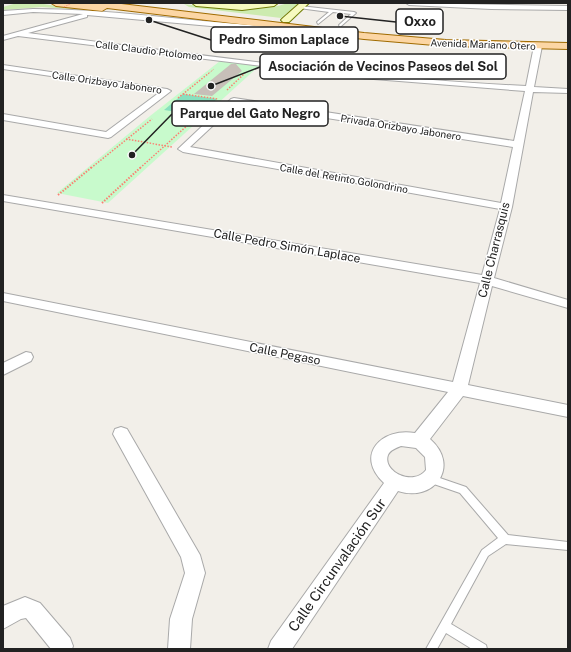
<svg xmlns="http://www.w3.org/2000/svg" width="571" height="652" font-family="'Public Sans',sans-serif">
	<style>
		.grass { fill: #cdebb0 }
		.park { fill: #c8facc }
		.pitch { fill: #88e0be }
		.building { fill: #c7bfb8 }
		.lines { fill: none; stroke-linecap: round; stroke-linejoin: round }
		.lane-casing { stroke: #a9a9a9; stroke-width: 2 }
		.street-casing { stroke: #a9a9a9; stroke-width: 2 }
		.secondary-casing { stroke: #707d05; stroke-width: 2 }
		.primary-casing { stroke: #a06b00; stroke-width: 2 }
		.path-far2 { stroke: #fa8072; stroke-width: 1; stroke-dasharray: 1 1; stroke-linecap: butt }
		.path-far1 { stroke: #fa8072; stroke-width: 1.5; stroke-dasharray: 1.5 1.5; stroke-linecap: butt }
		.path { stroke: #fa8072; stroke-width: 2; stroke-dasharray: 1.5 1.5; stroke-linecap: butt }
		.lane { fill: #fff; fill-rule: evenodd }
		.street { fill: #fff; fill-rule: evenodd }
		.secondary { fill: #f7fabf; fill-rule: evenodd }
		.primary { fill: #fcd6a4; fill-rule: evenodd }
		.path-bridge { stroke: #fa8072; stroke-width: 1; stroke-dasharray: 1 1; stroke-linecap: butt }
		.labels { text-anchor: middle; stroke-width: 3; stroke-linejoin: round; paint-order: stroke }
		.far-street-label { font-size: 10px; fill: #222; stroke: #fff }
		.street-label { font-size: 12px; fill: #222; stroke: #fff }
		.near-street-label { font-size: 14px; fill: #222; stroke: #fff }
		.leader { fill: none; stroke: #222; stroke-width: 1.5 }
		.callout-dot { fill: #222; stroke: #fff; stroke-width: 1.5 }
		.callout { fill: #fff; stroke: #222; stroke-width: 1.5 }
		.callout-label { font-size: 13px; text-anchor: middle; font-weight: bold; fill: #222 }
	</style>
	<rect width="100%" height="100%" fill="#f2efe9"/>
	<g class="grass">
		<path d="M17,3H37L83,10L42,7L3,10V7Z"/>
		<path d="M288,3H299L281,18L189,7L184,4C218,8 255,14 288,3Z"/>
	</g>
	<path class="park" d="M220,61L259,66L108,203L57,193L150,116Z"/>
	<path class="pitch" d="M183,94L217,99L198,115L164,110Z"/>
	<path class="building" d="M231,64H236L242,71L212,96L194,94Z"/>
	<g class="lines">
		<g class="lane-casing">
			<g id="lane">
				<path d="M300,6L354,12L356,13L340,27L339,25L351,14L333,12L318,24L317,22L329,12L299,8Z"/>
				<path d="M431,475L466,487L508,535L568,542V550L506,544L488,556L451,624L486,645L487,649H472L446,633L437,649H426L482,550L498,538L460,493L428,482L427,479L428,476Z"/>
			</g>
		</g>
		<g class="street-casing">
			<g id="street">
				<path d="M406,3L568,6V10L491,9L409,5Z"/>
				<path d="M33,9C116,9 198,23 281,27L284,29L281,31L222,27L87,15V17L28,33C194,54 359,78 526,86L534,46L538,44L542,46L534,87L568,89V93L533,92L512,207L494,278L568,300V308L492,286L468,385L568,405V417L463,396L430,439C461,466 434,503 398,491L292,649H268L271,641L384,483C354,455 382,427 415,433L448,392L3,301V293L453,382L480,283L3,201V195L482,275L500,209L183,152L178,149L231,99L234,98L514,141L525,91L361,78L18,36L3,40V36L83,14L33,12L3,15V11ZM236,104L513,147L501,203L190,147ZM401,446L416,448L425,457L426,470C413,487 382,471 388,455C390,450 396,448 401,446Z"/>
				<path d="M3,65L167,89L171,91L111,137L108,138L3,120V114L106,132L160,92L3,69Z"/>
				<path d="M26,352L31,353L33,357L31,361L3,375V363Z"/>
				<path d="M121,427L127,429L200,555L205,573L192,619L190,649H168L170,619L185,573L181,557L113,434L115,429Z"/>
				<path d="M25,597L40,603L70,638L73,646L72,649H51L26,618L21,619L3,629V606Z"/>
			</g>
		</g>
		<g class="secondary-casing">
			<g id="secondary">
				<path d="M192,3L242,4L278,3L274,6L242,10L196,6Z"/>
				<path d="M300,3H309L289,22H283L281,20L283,18Z"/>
			</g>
		</g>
		<g class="primary-casing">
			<path id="primary" d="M51,3H113L364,33L446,40L568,43V49L446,46L364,39L107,8L102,11L56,6Z"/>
		</g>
		<path class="path-far2" d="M208,74L214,69"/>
		<g class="path-far1">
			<path d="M227,90L245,73"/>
			<path d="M183,94L218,99"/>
			<path d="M178,98L209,73"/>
			<path d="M126,139L172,147"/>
			<path d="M91,168L152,119"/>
			<path d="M140,168L199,115"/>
		</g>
		<g class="path">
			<path d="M58,195L92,167"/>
			<path d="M102,203L141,167"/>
		</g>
		<use href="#lane" class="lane"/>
		<use href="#street" class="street"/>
		<use href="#secondary" class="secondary"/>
		<use href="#primary" class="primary"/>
		<path class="path-bridge" d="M64,7L72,3"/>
	</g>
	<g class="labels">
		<g class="far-street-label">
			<text transform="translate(483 44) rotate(2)" y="4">Avenida Mariano Otero</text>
			<text transform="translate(149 50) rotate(7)" y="4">Calle Claudio Ptolomeo</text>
			<text transform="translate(107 82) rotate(8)" y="4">Calle Orizbayo Jabonero</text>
			<text transform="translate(401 127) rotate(9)" y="4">Privada Orizbayo Jabonero</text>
			<text transform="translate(344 178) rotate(10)" y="4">Calle del Retinto Golondrino</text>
		</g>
		<g class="street-label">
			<text transform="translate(287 246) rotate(10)" y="4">Calle Pedro Simón Laplace</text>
			<text transform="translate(494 250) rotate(-76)" y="4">Calle Charrasquis</text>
			<text transform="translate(285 354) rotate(11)" y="4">Calle Pegaso</text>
		</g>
		<g class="near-street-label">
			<text transform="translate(337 565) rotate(-55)" y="5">Calle Circunvalación Sur</text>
		</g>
	</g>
	<path class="leader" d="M340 16L396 22M149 20L211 40M211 86L260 67M132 155L172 114"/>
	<g class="callout-dot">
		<circle cx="340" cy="16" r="4"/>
		<circle cx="149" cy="20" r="4"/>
		<circle cx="211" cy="86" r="4"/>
		<circle cx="132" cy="155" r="4"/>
	</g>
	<g class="callout">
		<rect x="396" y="9" width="47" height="25" rx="4"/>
		<rect x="211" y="27" width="147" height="25" rx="4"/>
		<rect x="260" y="54" width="246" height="25" rx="4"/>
		<rect x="172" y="101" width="156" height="25" rx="4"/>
	</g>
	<g class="callout-label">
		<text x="420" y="26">Oxxo</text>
		<text x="284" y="44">Pedro Simon Laplace</text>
		<text x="383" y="71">Asociación de Vecinos Paseos del Sol</text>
		<text x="250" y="118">Parque del Gato Negro</text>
	</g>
	<rect width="571" height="652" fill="none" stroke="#222222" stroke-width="8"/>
</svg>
